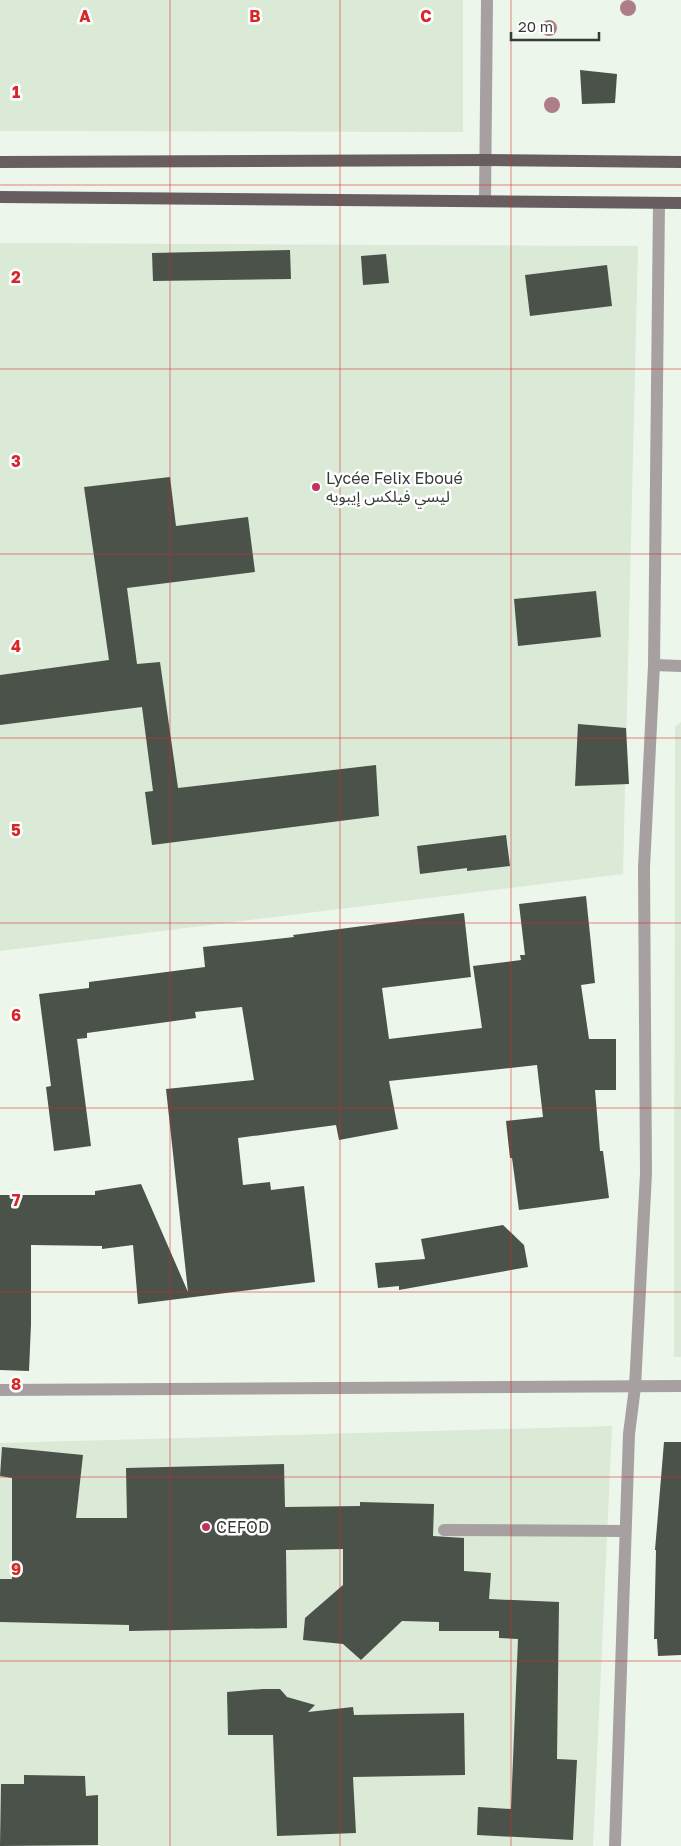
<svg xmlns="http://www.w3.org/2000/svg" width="681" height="1846" font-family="'Golos Text','Noto Sans Arabic',sans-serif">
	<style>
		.built { fill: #dbe9d7 }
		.building { fill: #4b5249 }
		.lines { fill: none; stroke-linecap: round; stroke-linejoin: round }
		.minor { stroke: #a7a0a1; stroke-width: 12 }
		.major { stroke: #685d5f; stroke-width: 12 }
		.tree { fill: #ad7e89 }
		.grid { fill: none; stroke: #d62828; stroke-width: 1; stroke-opacity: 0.55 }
		.poi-dot { fill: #c03361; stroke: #fff; stroke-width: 2 }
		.labels { text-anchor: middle; stroke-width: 5; stroke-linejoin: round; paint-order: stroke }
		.poi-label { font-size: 16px; fill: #363a35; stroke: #fff; text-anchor: start }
		.grid-label { font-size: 16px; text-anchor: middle; font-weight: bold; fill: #d62828; stroke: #fff; stroke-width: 5; stroke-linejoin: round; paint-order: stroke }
	</style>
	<rect width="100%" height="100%" fill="#edf6ea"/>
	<g class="built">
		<path d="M0,0H463V132L0,131Z"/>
		<path d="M0,243L638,246L623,874L0,951Z"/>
		<path d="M681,722V1357H674L675,727Z"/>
		<path d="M612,1426L593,1846H0V1443Z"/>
	</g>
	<g class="building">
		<path d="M580,70L617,74L615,103L582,104Z"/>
		<path d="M290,250L291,279L153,281L152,253Z"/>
		<path d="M386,254L389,283L363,285L361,256Z"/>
		<path d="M607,265L612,306L530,316L525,275Z"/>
		<path d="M170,477L176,526L248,517L255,572L127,588L137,664L160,662L178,788L376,765L379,816L152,845L145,792L153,791L142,707L0,725V675L109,660L84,487Z"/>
		<path d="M596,591L601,637L518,646L514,599Z"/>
		<path d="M578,724L626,728L629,784L575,786Z"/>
		<path d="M506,835L510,866L467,871V868L420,874L417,846Z"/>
		<path d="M586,896L595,983L581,985L589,1039H616V1090H595L600,1151H603L609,1198L519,1210L512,1158H510L506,1121L543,1117L537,1065L389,1081L398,1129L339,1140L336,1125L238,1138L243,1185L270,1182L271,1190L304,1186L315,1282L138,1304L133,1245L102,1249V1246L31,1245V1324L29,1371L0,1370V1195H95V1191L141,1184L188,1292L166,1089L254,1080L242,1007L195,1012L196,1018L87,1033V1038L77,1039L91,1146L54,1151L46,1087L51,1086L39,994L89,988V982L205,967L203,947L294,937L293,935L464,913L471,977L382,988L389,1039L482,1028L473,966L521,960L520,955H525L519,904Z"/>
		<path d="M503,1225L524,1245L528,1267L399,1290V1286L378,1288L375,1263L425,1259L421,1239Z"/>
		<path d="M664,1442H681V1655L658,1656L657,1639H654L656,1550H655Z"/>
		<path d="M2,1447L83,1455L76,1518H127L126,1468L284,1464L285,1507L360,1506V1502L434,1504L433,1536L464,1538V1571L491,1573L489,1599L559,1602L557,1759L577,1760L573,1840L477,1835L478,1807L511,1809L518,1639L499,1638V1631H439V1622L402,1621L361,1660L343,1644L303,1640L305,1618L343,1585V1549L286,1550L287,1628L129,1631V1625L0,1622V1579H12V1478L0,1476Z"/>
		<path d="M263,1689H280L287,1697L315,1705L308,1712L353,1707L354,1715L464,1713L465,1775L353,1777L356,1833L277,1836L273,1735H228L227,1692Z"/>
		<path d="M24,1775L85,1776L86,1796L98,1795V1845L0,1846L1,1784H24Z"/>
	</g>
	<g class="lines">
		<g class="minor">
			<path d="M485,201L487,0"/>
			<path d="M654,665L681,666"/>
			<path d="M0,1390L681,1386"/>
			<path d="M444,1530L625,1531"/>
			<path d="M615,1846L629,1434L635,1387L646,1173L644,868L654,665L659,203"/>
		</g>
		<g class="major">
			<path d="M0,162L486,160L681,162"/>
			<path d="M0,197L681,203"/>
		</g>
	</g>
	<g class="tree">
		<circle cx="628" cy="8" r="8"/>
		<circle cx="549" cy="28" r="8"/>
		<circle cx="552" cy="105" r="8"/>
	</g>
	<path class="grid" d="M170,0V1846M340,0V1846M511,0V1846M0,185H681M0,369H681M0,554H681M0,738H681M0,923H681M0,1108H681M0,1292H681M0,1477H681M0,1661H681"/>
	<g class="poi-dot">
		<circle cx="316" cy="487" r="5"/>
		<circle cx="206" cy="1527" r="5"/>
	</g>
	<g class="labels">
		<g class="poi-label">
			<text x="326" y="484">Lycée Felix Eboué<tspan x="326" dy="18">ليسي فيلكس إيبويه</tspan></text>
			<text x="216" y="1533">CEFOD</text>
		</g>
	</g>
	<g class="grid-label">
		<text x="85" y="22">A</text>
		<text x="255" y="22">B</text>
		<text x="426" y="22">C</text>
		<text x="16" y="98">1</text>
		<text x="16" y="283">2</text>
		<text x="16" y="467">3</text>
		<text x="16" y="652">4</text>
		<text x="16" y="836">5</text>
		<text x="16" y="1021">6</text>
		<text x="16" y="1206">7</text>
		<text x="16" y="1390">8</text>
		<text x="16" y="1575">9</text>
	</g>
	<path d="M511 32v8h88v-8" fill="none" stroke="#363a35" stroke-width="2.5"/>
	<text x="518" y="32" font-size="15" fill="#363a35" stroke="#ffffff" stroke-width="4" paint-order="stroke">20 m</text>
</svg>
